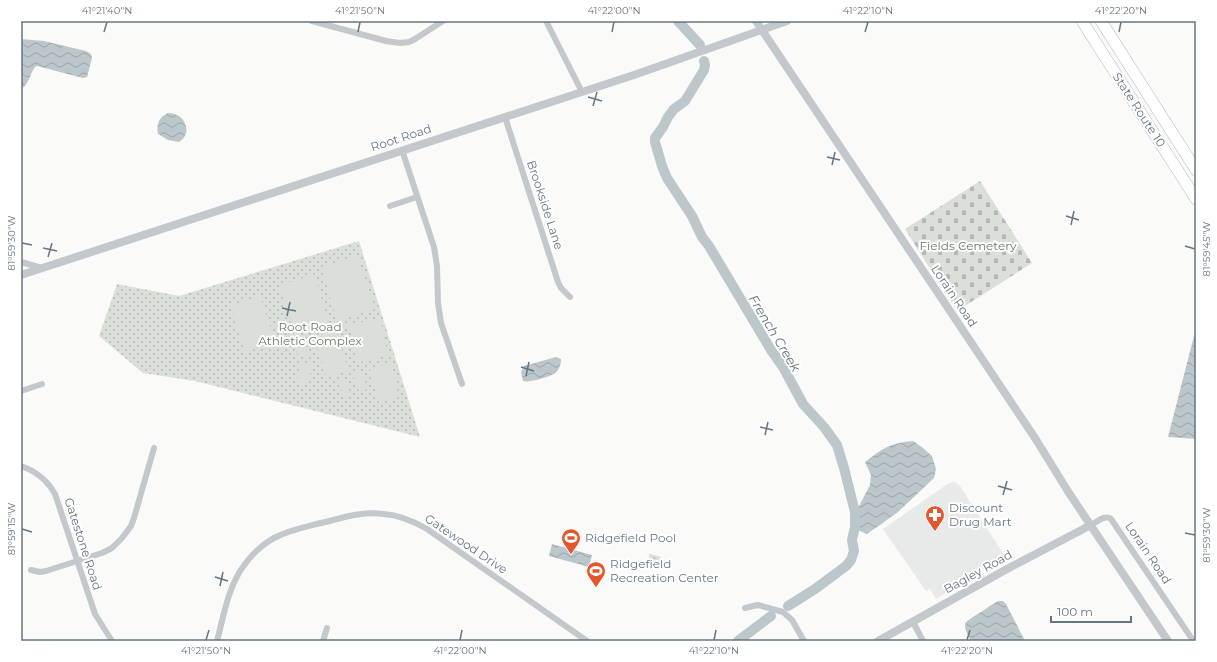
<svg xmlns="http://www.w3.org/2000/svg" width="1217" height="662" font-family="Montserrat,sans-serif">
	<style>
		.built { fill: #e8e9e9 }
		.grass { fill: url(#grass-dots) }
		.cemetery { fill: url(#cemetery-stones) }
		.garden { fill: #dadfd7 }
		.water { fill: url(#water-waves) }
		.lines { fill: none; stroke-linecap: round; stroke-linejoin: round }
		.river { stroke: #bbc7cb; stroke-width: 10 }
		.motorway-casing { stroke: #b4b9bd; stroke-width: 12 }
		.minor { stroke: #c3c8cc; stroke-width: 6 }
		.tertiary { stroke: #c3c8cc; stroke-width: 8 }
		.motorway { stroke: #fff; stroke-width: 11 }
		.ticks { fill: none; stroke: #657683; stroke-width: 1.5 }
		.labels { text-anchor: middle; stroke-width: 4; stroke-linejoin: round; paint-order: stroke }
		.street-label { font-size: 12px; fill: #657683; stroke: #fff }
		.park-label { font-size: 12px; fill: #687a64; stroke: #fff }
		.poi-label { font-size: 12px; fill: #657683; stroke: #fff; text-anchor: start }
		.water-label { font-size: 13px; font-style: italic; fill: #60757c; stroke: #fff }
		.neatline { fill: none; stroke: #657683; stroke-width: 1.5 }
		.ticks-label { font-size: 10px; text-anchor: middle; fill: #657683 }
	</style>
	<defs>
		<pattern id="grass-dots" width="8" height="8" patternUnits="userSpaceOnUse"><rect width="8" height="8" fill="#dadfd7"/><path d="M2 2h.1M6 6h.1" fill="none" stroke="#b4b9b4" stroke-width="1.8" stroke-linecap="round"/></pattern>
		<pattern id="cemetery-stones" width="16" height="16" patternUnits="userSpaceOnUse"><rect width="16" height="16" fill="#dadfd7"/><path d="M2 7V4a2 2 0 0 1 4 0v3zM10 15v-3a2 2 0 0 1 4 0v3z" fill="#b4b9b4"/></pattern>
		<pattern id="water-waves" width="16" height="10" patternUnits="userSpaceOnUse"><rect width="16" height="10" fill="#bbc7cb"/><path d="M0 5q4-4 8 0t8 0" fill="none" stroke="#9ca6aa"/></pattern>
	</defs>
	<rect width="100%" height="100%" fill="#fafaf8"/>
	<path class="built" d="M955,482L960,486L1004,555L936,599L930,589L926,591L883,529L949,483Z"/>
	<g class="grass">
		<path d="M359,241L420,437L195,381L143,373L99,336L117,284L179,296Z"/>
		<path d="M650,554L661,557L658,567L647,563Z"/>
	</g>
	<path class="cemetery" d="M980,181L1032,263L957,311L905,229Z"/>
	<g class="garden">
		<path d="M358,256L374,309L337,321L321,267Z"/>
		<path d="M315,274L329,325L294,335L280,285Z"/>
		<path d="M260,296L275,341L245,351L231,306Z"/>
		<path d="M380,318L388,355L357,363L349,325Z"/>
		<path d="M335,329L349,370L327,378L313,336Z"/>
		<path d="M304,340L308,355L299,358L294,343Z"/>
		<path d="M301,363L312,365L308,384L297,382Z"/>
		<path d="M391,363L399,397L378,402L370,369Z"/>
		<path d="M362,372L368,389L359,392L353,375Z"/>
		<path d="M344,378L351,395L345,398L338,381Z"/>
	</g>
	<g class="water">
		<path d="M21,39L44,41L86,51L91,54L92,58L87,77L83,78L37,66L35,67C29,75 30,83 21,89Z"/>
		<path d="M168,113C184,112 194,133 179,142L168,140L158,134C156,124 159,117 168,113Z"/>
		<path d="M1195,332H1196V439L1168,437Z"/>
		<path d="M556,357L561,359C561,364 559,371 554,374C548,377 529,383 523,381L521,372L524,366Z"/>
		<path d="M913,441L923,448L932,456L936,469L934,478L898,512L867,534L860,531L856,527L857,510L870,485L871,475L865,462C881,449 892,442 913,441Z"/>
		<path d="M552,544L592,555L589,567L549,556Z"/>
		<path d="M998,601H1003L1006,604L1025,641H971C968,635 962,627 967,621Z"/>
	</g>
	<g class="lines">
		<g class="river">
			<path d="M678,21L700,45"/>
			<path d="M704,61L705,65L704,70L685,101L674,109L668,117L663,127L655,138V142L662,166L667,178L692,216L702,237L709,246L771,350L783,367L803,404L824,427L837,445L844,468L855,512V527L852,540L854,551L851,560L846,566L815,589L788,606"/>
			<path d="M738,641L771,616"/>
		</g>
		<g class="motorway-casing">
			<g id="motorway">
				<path d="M1082,21L1196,199"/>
				<path d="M1101,21L1196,170"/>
			</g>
		</g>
		<g class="minor">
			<path d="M312,21L386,41L400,43L409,42L415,39L443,21"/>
			<path d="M546,21L582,92"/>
			<path d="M505,117L558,282L561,288L570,297"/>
			<path d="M402,150L434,247L437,266L438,303L441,323L462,384"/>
			<path d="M390,206L417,197"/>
			<path d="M21,262L42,268"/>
			<path d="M21,391L42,384"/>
			<path d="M21,466C36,471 47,480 55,494L95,614L112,641"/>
			<path d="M1091,525C1097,522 1105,514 1111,519L1192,639"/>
			<path d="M31,570L40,572L46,571L102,553L112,548L122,538L131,526L134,518L154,448"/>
			<path d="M745,608L758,605L783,612L792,620L804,641"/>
			<path d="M913,622L923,641"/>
			<path d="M217,641C224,615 228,586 245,564C253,553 263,544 274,538C289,530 305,527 321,523C342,518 362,511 384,514C400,515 413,521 427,529L587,641"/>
			<path d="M323,641L327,628"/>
		</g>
		<g class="tertiary">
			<path d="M756,21L1035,438L1069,493L1168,641"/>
			<path d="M21,275L634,75L787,21"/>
			<path d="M878,641L1007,569L1091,525"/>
		</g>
		<use href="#motorway" class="motorway"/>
	</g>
	<path class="ticks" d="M104,32L107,22M358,32L360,22M612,32L614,22M865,32L868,22M1119,32L1121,22M588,97L602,101M593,106L597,92M827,157L840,160M832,165L835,152M1066,216L1079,220M1071,225L1074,211M22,243L32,245M1185,246L1195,249M43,248L57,251M48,257L52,243M282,308L296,311M287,316L290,302M521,367L534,371M526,376L529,362M760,427L773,430M765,435L768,422M998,486L1012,490M1003,495L1007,481M22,529L32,532M1185,533L1195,535M215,577L228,581M220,586L223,572M206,640L209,630M460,640L462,630M714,640L716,630M967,640L970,630"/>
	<defs>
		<g id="pharmacy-pin" transform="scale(1)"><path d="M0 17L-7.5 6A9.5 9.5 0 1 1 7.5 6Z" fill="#e4572e" stroke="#fff"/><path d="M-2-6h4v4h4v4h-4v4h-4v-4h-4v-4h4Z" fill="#fff"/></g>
		<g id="stadium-pin" transform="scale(1)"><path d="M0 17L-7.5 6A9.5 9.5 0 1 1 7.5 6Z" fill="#e4572e" stroke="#fff"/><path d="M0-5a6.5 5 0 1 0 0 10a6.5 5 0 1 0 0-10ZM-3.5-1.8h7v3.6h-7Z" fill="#fff"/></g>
	</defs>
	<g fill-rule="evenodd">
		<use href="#pharmacy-pin" x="935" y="515"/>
		<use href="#stadium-pin" x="571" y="538"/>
		<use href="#stadium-pin" x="596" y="571"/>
	</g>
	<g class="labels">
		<g class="street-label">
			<text transform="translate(1139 110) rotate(57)" y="4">State Route 10</text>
			<text transform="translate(401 138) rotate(-18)" y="4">Root Road</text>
			<text transform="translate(545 205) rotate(72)" y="4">Brookside Lane</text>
			<text transform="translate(954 296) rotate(56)" y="4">Lorain Road</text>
			<text transform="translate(83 544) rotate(72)" y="4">Gatestone Road</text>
			<text transform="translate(466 544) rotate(34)" y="4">Gatewood Drive</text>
			<text transform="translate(1148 553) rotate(56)" y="4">Lorain Road</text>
			<text transform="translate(978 572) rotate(-29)" y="4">Bagley Road</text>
		</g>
		<g class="park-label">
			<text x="968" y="250">Fields Cemetery</text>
			<text x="310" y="331">Root Road<tspan x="310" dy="14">Athletic Complex</tspan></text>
		</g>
		<g class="poi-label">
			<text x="949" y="512">Discount<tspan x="949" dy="14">Drug Mart</tspan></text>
			<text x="585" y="542">Ridgefield Pool</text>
			<text x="610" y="568">Ridgefield<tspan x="610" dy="14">Recreation Center</tspan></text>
		</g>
		<g class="water-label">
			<text transform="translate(775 333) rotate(59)" y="5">French Creek</text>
		</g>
	</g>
	<rect width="1217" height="662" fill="none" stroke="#ffffff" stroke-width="44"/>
	<path d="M1051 616v6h80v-6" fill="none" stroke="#657683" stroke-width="2"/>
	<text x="1057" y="616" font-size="12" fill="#657683" stroke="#ffffff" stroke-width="3" paint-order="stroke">100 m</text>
	<rect x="22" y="22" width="1173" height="618" class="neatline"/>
	<g class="ticks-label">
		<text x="107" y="14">41°21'40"N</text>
		<text x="360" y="14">41°21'50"N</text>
		<text x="614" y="14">41°22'00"N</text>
		<text x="868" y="14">41°22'10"N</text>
		<text x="1121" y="14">41°22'20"N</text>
		<text transform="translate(11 243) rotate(-90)" y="4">81°59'30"W</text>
		<text transform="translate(1206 249) rotate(-90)" y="4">81°59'45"W</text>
		<text transform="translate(11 529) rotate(-90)" y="4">81°59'15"W</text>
		<text transform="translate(1206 535) rotate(-90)" y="4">81°59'30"W</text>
		<text x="206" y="654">41°21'50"N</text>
		<text x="460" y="654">41°22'00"N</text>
		<text x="714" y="654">41°22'10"N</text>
		<text x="967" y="654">41°22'20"N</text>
	</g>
</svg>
